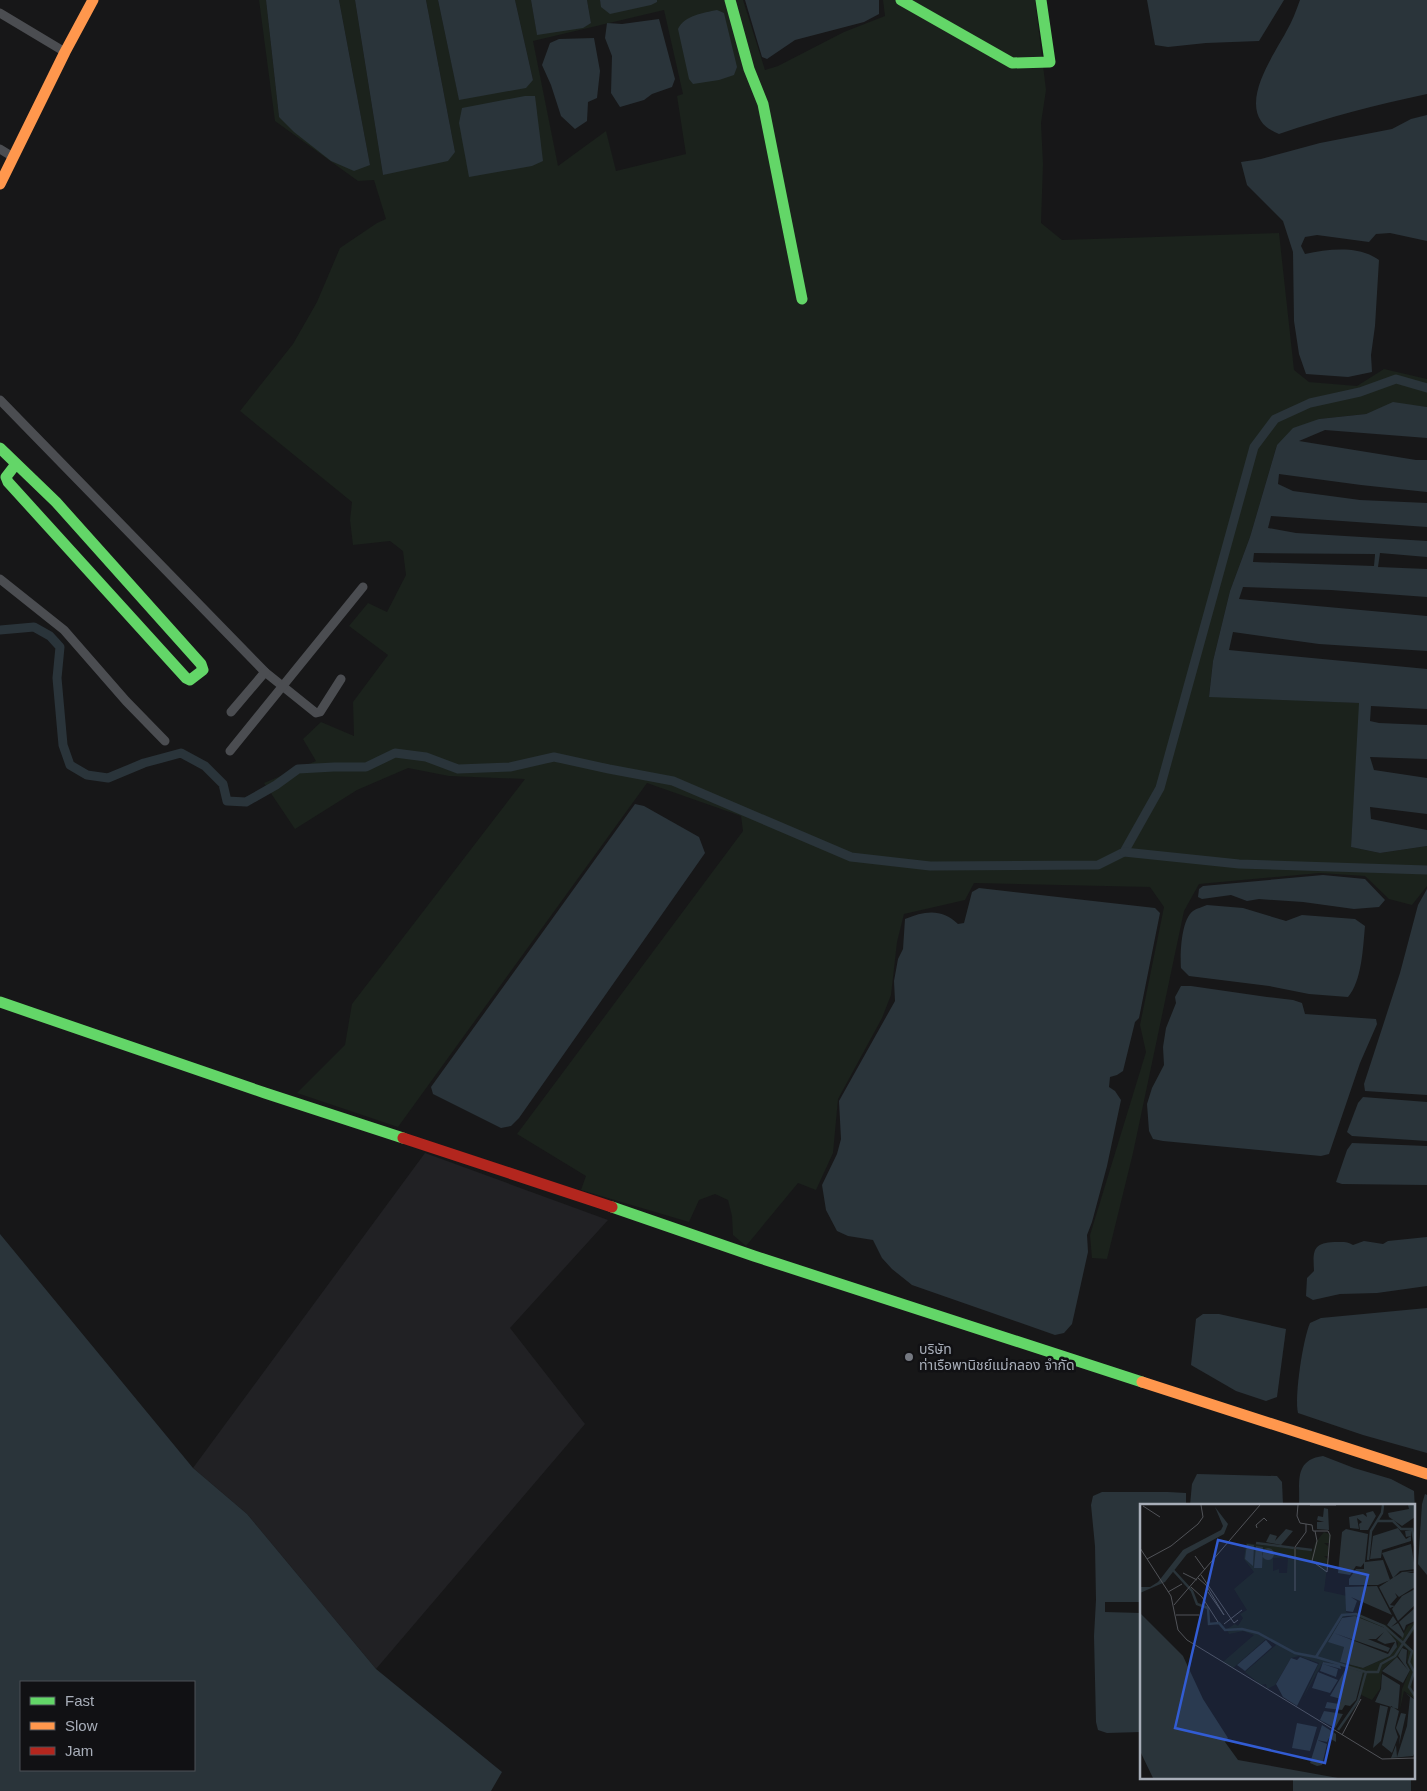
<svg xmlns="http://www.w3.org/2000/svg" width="1427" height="1791" font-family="Arial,'Noto Sans Thai',sans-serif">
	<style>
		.built { fill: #212124 }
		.green { fill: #1b221c; fill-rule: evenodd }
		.water { fill: #2a343a; fill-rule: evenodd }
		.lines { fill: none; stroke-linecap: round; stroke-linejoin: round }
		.canal { stroke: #2a343a; stroke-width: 9 }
		.street { stroke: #4b4d51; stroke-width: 9 }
		.fast { stroke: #63d668; stroke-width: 11 }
		.slow { stroke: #ff974d; stroke-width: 11 }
		.jam { stroke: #b3261e; stroke-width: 11 }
		.poi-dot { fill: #757981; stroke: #111114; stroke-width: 2 }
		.labels { text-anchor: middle; stroke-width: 5; stroke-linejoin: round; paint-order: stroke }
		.poi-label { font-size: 14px; fill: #a8aeb9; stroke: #111114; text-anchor: start }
		.inset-river { fill: none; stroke: #2a343a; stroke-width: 2.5 }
		.inset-road { fill: none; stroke: #515358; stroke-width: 1 }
		.view { fill: #325cd3; fill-opacity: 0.15; stroke: #325cd3; stroke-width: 2.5 }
		.inset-edge { fill: none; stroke: #a8aeb9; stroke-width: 2.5 }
	</style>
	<rect width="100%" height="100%" fill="#171718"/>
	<path class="built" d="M425,1153L608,1220L510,1328L585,1424L376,1669L247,1514L193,1468Z"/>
	<path class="green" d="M259,0H266L279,117L370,165L339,0H355L383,175L455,152L426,0H438L459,99L533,80L515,0H531L537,34L591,23L587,0H600L602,7L657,2V0H743L765,70L778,66L844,32L885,16L883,0H1035L1046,90L1041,123L1043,164L1041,223L1062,240L1279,233L1294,370L1309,382L1357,386L1384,369L1427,379V407L1393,403L1366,414L1319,419L1277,445L1250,537L1230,591L1213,661L1209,696L1360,703L1351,847L1380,853L1427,846V886L1412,905L1389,899L1365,876L1320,873L1199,884L1184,911L1133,1153L1107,1259L1092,1258L1090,1235L1146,1052L1140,1025L1164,907L1150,887L974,883L965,900L904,914L897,942L891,995L882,1018L838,1099L833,1153L816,1190L798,1183L746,1246L733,1235L732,1216L728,1200L715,1194L699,1200L689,1222L581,1190L586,1176L517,1134L743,831L741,816L647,783L398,1127L297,1093L345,1045L352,1004L525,779L449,776L408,768L357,790L295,829L264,783L316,761L303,739L321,722L354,736L353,702L388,655L349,626L368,603L387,612L406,575L403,551L390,541L353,545L350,520L352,502L240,411L293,344L317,302L340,248L377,223L386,219L374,180L358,181L275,121ZM664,10L683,94L677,96L686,154L616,171L606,131L558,166L533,41Z"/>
	<g class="water">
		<path d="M266,0H339L370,165L354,171L331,161L294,132L279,117Z"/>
		<path d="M355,0H426L455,152L448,161L383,175Z"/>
		<path d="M438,0H515L533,80L526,88L459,100Z"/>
		<path d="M531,0H587L591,23L583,28L537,35Z"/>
		<path d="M600,0H657V2L651,5L610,14L601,7Z"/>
		<path d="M745,0H879V14L864,22L795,40L767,59L762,57Z"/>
		<path d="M1147,0H1284L1259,41L1206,43L1168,47L1155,45Z"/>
		<path d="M1300,0H1427V94C1375,105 1329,117 1279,134C1273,131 1265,128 1261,121C1244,96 1275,53 1286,32C1292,22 1296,11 1300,0Z"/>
		<path d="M717,10L724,13L737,67L734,75L719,80L693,84L689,79L678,29C685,15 703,13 717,10Z"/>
		<path d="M659,19L675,79L672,87L652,94L644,100L620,107L611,93L612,56L605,38L607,23L622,24Z"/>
		<path d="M594,38L600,71L597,98L588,102L587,121L575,129L561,116L551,85L542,65L550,43L559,39Z"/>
		<path d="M525,96H535L543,161L532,166L469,177L459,123L462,108Z"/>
		<path d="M1427,115V241L1390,233L1376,234L1369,242L1317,235L1305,237L1301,246L1305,254C1329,249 1358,245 1379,260L1375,326L1371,355L1372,372L1348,377L1306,374L1299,354L1294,321L1293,252L1283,221L1247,185L1241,162L1261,159L1320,143L1392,129L1411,119Z"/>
		<path d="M1393,402L1427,407V438L1325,430L1299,441L1416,460H1427V492L1361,485L1279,474L1278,484L1293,491L1360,500L1427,503V527L1271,516L1268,528L1296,533L1427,541V557L1380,553L1378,567L1427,569V597L1331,590L1243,587L1239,599L1427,616V651L1319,644L1233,632L1229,650L1427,669V709L1371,706L1370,721L1379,723L1427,725V759L1370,757L1374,770L1427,778V814L1370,807L1371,819L1427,830V846L1380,853L1351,847L1359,703L1209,697L1213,661L1230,591L1250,537L1277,445L1293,428L1319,419L1366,414ZM1254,553L1375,554V555L1374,566L1253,562Z"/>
		<path d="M635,804L644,806L699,837L705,853L519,1118L511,1126L501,1128L433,1094L431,1087Z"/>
		<path d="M1323,875L1365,879L1385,900L1379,907L1354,909L1303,902L1259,899L1247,901L1231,895L1202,899L1198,897L1199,889L1203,886Z"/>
		<path d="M979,888L1155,908L1160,913L1139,1018L1135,1022L1123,1071L1117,1075L1110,1077L1109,1087L1115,1091L1121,1100L1107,1166L1092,1222L1087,1235L1088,1252L1072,1324L1064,1333L1055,1335L912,1285L892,1269L882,1258L873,1240L848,1236L837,1231L826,1210L822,1185L837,1154L841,1139L839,1101L895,1001L894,981L898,959L903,949L905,919C924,911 942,908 958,924L964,923L972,892Z"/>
		<path d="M1427,889V1095L1365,1091L1364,1084L1400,973L1418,905Z"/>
		<path d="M1207,905L1243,908L1286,921L1302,915L1355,919L1365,926C1363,947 1362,981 1348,997L1309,994L1269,986L1189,976L1181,968C1180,954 1181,920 1193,911C1197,908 1203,907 1207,905Z"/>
		<path d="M1181,986H1191L1267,997L1293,1000L1302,1003L1305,1014L1376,1019L1377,1024L1360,1063L1329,1154L1321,1156L1163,1141L1153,1139L1149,1131L1147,1104L1152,1088L1164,1065L1163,1047L1166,1028L1176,1003L1175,997Z"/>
		<path d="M1363,1097L1427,1102V1141L1352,1136L1347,1132L1358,1103Z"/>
		<path d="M1352,1143L1427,1146V1185L1342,1184L1336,1182L1347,1150Z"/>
		<path d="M0,1234L193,1468L247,1514L376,1669L502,1772L491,1791H0ZM21,1682H194V1770H21Z"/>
		<path d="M1427,1237V1286L1377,1293L1340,1294L1313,1300L1306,1296L1307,1278L1314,1271C1313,1252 1312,1243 1334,1242C1342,1242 1347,1241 1353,1245L1364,1241L1383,1244L1388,1241Z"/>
		<path d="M1427,1308V1453L1363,1435L1298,1413C1294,1397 1303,1339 1310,1323L1321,1318Z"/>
		<path d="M1203,1314H1219L1286,1329L1277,1397L1266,1401L1236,1391L1191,1365L1196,1319Z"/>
		<path d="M1323,1456L1354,1468L1391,1479L1414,1491L1415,1510L1413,1542V1505H1299C1300,1481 1294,1460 1323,1456Z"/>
		<path d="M1197,1474L1277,1476L1282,1482L1283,1505H1190L1192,1484Z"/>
		<path d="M1102,1492H1168L1186,1493V1505H1141V1602H1105V1612L1141,1613V1732L1107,1733L1098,1730L1096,1722L1094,1636L1096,1600L1095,1546L1091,1505L1093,1496Z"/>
		<path d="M1425,1494L1427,1495V1575L1418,1564L1422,1504Z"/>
		<rect x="1293" y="1777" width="118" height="14"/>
	</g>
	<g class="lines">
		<g class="canal">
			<path d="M0,630L34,627L50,636L60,647L57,678L63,745L70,765L87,775L108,778L144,763L181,753L205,766L223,784L227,801L246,802L276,785L298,769L334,767H366L395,753L426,757L458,769L510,767L554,757L609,769L673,781L851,857L930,866L1098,865L1124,852L1160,788L1254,447L1275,419L1310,403L1360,392L1396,379L1427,388"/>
			<path d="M1124,852L1239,864L1427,870"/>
		</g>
		<g class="street">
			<path d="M0,13L65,52"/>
			<path d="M0,149L13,157"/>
			<path d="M0,400L265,672L316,713L320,712L341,679"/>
			<path d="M0,579L64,630L126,701L165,741"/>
			<path d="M231,712L265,672"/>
			<path d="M230,751L363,587"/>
		</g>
		<g class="fast">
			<path d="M730,0L749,69L763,104L802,299"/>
			<path d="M901,0L1012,63L1050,62L1041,0"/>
			<path d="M0,448L56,502L201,664L203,670L190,680L186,678L8,482L6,477L16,464"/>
			<path d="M0,1002L265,1093L403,1138"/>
			<path d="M612,1207L754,1256L1142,1382"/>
		</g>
		<g class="slow">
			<path d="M0,184L65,52L93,0"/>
			<path d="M1142,1382L1427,1474"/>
		</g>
		<path class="jam" d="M403,1138L612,1207"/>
	</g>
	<circle class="poi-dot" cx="909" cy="1357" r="5"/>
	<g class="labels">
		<g class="poi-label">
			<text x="919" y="1354">บริษัท<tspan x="919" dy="16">ท่าเรือพานิชย์แม่กลอง จำกัด</tspan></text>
		</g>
	</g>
	<g transform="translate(1140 1504)">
		<rect width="275" height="275" fill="#171718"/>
		<path d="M184,28L191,31L190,39H184L188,42V52H184L188,55L184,87L207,92L206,108L246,121L260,135L268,122L275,118V126L265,138L275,149L272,183L275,195L264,187L260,205L262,185L270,166L267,159L268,146L263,142L258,152L242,166L240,185L232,196L219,190L223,167L183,158L163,194L179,159L159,152L151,154L135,181L127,185L126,180L121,181L105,168L136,141L127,134L93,164L83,158L114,131L103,127L89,130L87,125L95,120L98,122L103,114L100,110L107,106L94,85L114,68L104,55L106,39L172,47L171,54L175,39ZM148,53L147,69H139V65L133,67V54ZM207,112H215L244,124L258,139L257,143L250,152L223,164L200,158L204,143L190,135L202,114Z" fill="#1b221c" fill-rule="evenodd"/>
		<path d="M268,1H275V13L262,22L249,13L248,9L269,5ZM75,3L88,20L84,30L47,50L25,78L0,89V83H10L18,78L43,46L81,26L83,22ZM184,4L188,5L189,26L177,25V18H184L177,16L178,12L183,13ZM233,7L236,12L228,26H220L219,20L222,18L217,14L219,25L210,24L209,13L223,10L227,13L226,9ZM258,24L266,35L271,32L266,33L265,27L271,26V37L242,46L241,54L230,55L233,32ZM146,25L153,27L141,41L126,38L130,30L137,32L135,37ZM206,25L228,30L225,58L243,56L250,76L238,81H209V75L216,65H224V59L221,63L216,62L210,71L198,69L202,28ZM107,40L114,41L113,62L105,55ZM271,40L275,65L260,67L253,74L242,49ZM116,42L123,43L122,64H114ZM122 50a6 6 0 1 1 12 0a6 6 0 1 1-12 0ZM275,67L267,69H275V83L259,93L255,89L257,93L250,101L255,102L250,104L239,83L262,68ZM237,82L252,111L211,93L217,97L213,108L206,107L205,83ZM275,85V101L258,117L252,105L262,92ZM275,104V117L266,121L264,127L259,118ZM0,109L43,152L63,195L88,234L85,238L98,256L198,274H13L0,247ZM215,112L245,124L256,137L257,143L250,152L223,164L200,158L204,143L188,138L202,114ZM244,128L237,136L245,140L255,138L248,150L194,129L248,148L250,144L228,135H236ZM253,112L257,118L251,123L258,119L264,130L263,134L247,121ZM126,136L132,143L105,167L97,161ZM262,144L267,146L266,159L270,166L263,179L242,167L257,153L268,166L258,152ZM160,153L178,160L157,202L143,193L136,180L151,154L157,156ZM183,158L200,161L201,165L183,160L198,165L196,173L180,167ZM207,163L223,168L216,196L210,202L205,201L202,206L185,204L187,198L199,200L201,195L190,192ZM178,168L198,176L190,189L172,184ZM242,170L260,181L258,205L235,198L241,185ZM266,189L275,196V248L273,252L251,254L256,241L257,253L267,222L270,193ZM240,201L248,203L241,237L233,244ZM251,202L259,207L255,224L258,233L252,249L242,241ZM184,207L203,210L195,224L180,216ZM261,209L266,210L259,241L260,232L256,224ZM157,219L177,223L170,247L152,244ZM182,221L196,230V238L189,234L187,238L177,236L187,240L182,261L177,262L170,259Z" fill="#2a343a" fill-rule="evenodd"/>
		<path class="inset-river" d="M237,17H253L261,25H272L275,42M116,39L154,44M156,44L172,46M228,56L231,27L242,9L243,1M32,65L52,87L57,100L68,104L69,120L79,119L85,126L102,125L118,129L155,149L176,153L202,111L216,110L244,122L272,147L269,158L274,168L269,183L275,192M176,153L226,168L218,197L198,226M227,168H238L241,160L255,152L275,121"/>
		<path class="inset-road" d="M170,1H196M3,2L20,13M166,20L172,21L173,27H188L190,31L187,68L172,57L177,37L175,27M117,24L116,21L124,14L127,17M0,44L31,92L38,126L47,136L242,255L275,254M55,52L65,66M7,55L31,42L58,20L63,13L61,1M43,69L57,76M61,71L94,119L98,116M58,74L66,81L84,111M51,83L62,93L78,118M155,87V43L166,28V20L160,19L157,12L158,1M28,88L42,80M68,88L84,111M34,101L120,1M36,111H59M84,120L102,106M202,231L221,195"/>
		<path class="view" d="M78,36L228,71L185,259L35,224Z"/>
		<rect width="275" height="275" class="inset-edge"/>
	</g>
	<rect x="20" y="1681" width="175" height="90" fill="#111114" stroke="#4d5056"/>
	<rect x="30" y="1697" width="25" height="8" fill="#63d668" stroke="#4d5056"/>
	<text x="65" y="1706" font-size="15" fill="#a8aeb9">Fast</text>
	<rect x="30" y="1722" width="25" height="8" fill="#ff974d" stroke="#4d5056"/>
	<text x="65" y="1731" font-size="15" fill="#a8aeb9">Slow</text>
	<rect x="30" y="1747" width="25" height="8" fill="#b3261e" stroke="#4d5056"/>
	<text x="65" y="1756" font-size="15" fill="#a8aeb9">Jam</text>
</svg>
